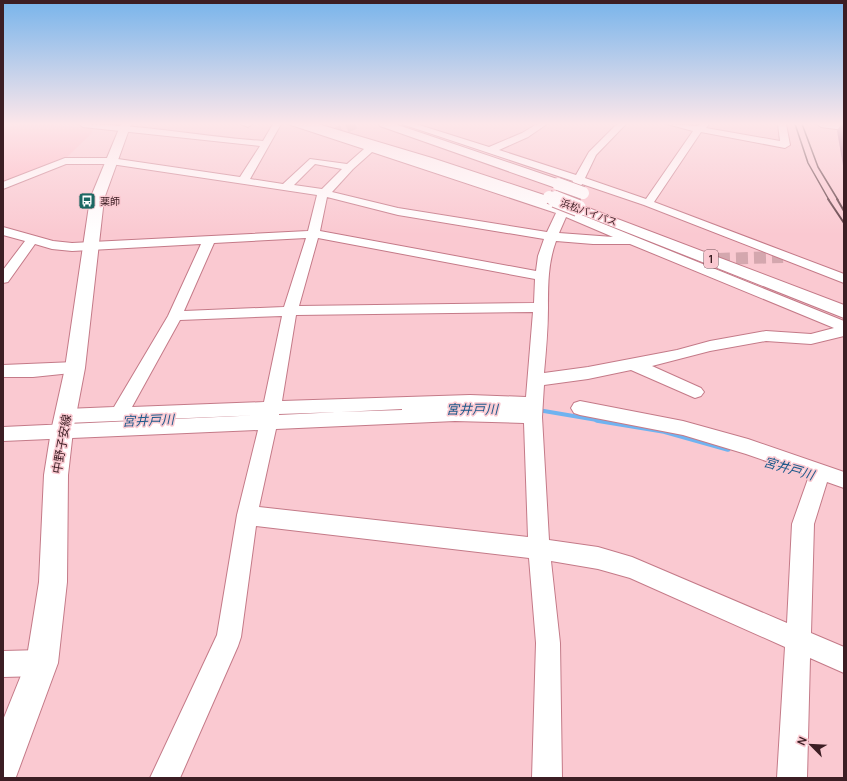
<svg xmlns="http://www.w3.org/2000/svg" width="847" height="781" font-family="Manrope,'Noto Sans JP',sans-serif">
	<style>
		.built { fill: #feb8c4 }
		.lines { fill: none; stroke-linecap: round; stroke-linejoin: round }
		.stream-far1 { stroke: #70b3f0; stroke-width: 4 }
		.stream { stroke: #70b3f0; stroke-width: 5.5 }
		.minor-tunnel-far1 { stroke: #d4a7ae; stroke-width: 10; stroke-dasharray: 10 5; stroke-linecap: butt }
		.minor-tunnel { stroke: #d4a7ae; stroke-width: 12; stroke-dasharray: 12 6; stroke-linecap: butt }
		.minor-casing { stroke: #c47a88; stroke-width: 2 }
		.major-casing { stroke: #c47a88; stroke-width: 2 }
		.highway-casing { stroke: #c47a88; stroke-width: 2 }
		.minor { fill: #fff; fill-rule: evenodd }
		.major { fill: #fff; fill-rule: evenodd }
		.highway { fill: #fff; fill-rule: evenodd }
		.rail-far1 { stroke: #5a393f; stroke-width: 1.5 }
		.rail { stroke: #5a393f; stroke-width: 2 }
		.highway-bridge-far1-casing { stroke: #c47a88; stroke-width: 14; stroke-linecap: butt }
		.highway-bridge-casing { stroke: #c47a88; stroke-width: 18; stroke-linecap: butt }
		.highway-bridge-far1 { stroke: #fff; stroke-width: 12 }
		.highway-bridge { stroke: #fff; stroke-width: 16 }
		.wall { fill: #b87d9b }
		.labels { text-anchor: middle; stroke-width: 3; stroke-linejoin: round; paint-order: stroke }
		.far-poi-label { font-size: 10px; fill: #3c1e24; stroke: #fac9d1; text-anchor: start }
		.far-street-label { font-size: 10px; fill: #3c1e24; stroke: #fac9d1 }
		.shield { fill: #fac9d1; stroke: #755158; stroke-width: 1 }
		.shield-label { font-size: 11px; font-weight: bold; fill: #3c1e24 }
		.street-label { font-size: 12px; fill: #3c1e24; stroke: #fac9d1 }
		.water-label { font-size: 13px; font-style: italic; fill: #1c598a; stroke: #fac9d1 }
	</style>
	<rect width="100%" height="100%" fill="#fac9d1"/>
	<path class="built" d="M35,124L94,128L91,134L66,158L3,184V127Z"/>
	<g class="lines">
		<g class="stream-far1">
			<path d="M538,410L603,421"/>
			<path d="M274,415L407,410"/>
			<path d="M119,421L231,416"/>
		</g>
		<g class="stream">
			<path d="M597,420L664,431L728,449"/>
			<path d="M91,422L143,420"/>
		</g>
		<path class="minor-tunnel-far1" d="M333,134L355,124"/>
		<path class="minor-tunnel" d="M682,260L783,257"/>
		<g class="minor-casing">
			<g id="minor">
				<path d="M79,124C140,124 202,137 263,141L273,124H281L250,179L283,184L310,159L347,164L364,149L288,124H302L435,165L560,207L573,181L402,124H416L489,147L522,133L537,124H547L528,137L499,150L576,175L589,152L617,124H626L596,155L585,178L646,199L693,131L667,124L697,126L700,124H709L706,128L780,141L778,124H786L790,145L785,148L701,132L654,202L844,274V283L644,205L582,184L569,210L844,321V336L811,344L766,341L710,351L652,366L701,388L704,392L701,396L695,398L631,370L588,379L544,385L542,417L549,540L598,547L632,557L787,623L792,524L809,476L746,454L683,435L580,415L574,413L571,408L574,403L580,401L683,421L748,439L844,472V488L827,482L814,524L811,633L844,647V673L810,658L807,778H777L785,647L630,578L598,569L551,561L560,643L562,778H532L536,643L529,558L256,526L241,637L238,646L180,778H150L217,635L237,515L258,430L3,441V427L261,415L66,423L60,421L57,416L60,411L66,409L114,407L168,316L201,244L72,251L52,249L35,244L8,282L3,283V270L25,241L3,235V227L53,241L72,243L308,231L317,195L111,164H66L3,189V182L65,158H111L240,177L260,146L83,127ZM372,152L556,213L547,232L398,208L332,192L353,169ZM315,164L342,169L322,189L294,185ZM327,197L398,215L544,239L538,256L536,271L320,231ZM566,217L613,237L559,233ZM306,238L284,307L184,311L214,243ZM318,238L535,279L534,303L299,306ZM556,241L593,244H630L834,328L811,334L766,331L710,341L677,350L588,367L544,373C546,351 548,329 548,308C548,284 548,263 556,241ZM533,312L526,397L470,395L282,401L296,315ZM282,316L264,402L132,407L180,320ZM402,410V409L279,415V414ZM455,421L524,423L528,537L259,507L276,429Z"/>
				<path d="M241,124H252L248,127Z"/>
				<path d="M817,124H844V130L821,127Z"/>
				<path d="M75,362L81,364L83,368L81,372L33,377H3V365Z"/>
				<path d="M42,650L51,654L55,663L51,672L42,676L3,677V651Z"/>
			</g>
		</g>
		<g class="major-casing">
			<path id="major" d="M121,124H131L104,199L85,368L73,431L68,475L67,582L58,663L16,777L3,778V720L26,663L39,582L44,475L51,431L65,368L90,199Z"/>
		</g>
		<g class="highway-casing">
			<g id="highway">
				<path d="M301,124H318L432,158L553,198L555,201L553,204H543L424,164L302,126Z"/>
				<path d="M379,124H395L563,181L565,184L563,187H553L380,126Z"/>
				<path d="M578,204L844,305V318L573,211L571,208L573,205Z"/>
			</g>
		</g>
		<use href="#minor" class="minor"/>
		<use href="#major" class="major"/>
		<use href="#highway" class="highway"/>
		<g class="rail-far1">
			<path d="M795,124L808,163L829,200"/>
			<path d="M802,124L818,167L838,200"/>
		</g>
		<g class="rail">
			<path d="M828,199L844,223"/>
			<path d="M837,199L844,211"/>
		</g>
		<g class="highway-bridge-far1-casing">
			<g id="highway-bridge-far1">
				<path d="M558,184L583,193"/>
				<path d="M549,197L558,200"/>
			</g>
		</g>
		<g class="highway-bridge-casing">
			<path id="highway-bridge" d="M555,199L578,208"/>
		</g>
		<use href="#highway-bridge-far1" class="highway-bridge-far1"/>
		<use href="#highway-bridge" class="highway-bridge"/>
	</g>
	<path class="wall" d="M841,124H844V171L837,131Z"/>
	<linearGradient id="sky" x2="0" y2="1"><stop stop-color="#78b4eb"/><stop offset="0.53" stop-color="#fde7ea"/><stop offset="1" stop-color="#fde7ea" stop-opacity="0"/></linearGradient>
	<rect width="847" height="234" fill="url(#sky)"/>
	<defs>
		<g id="bus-square" transform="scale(0.9)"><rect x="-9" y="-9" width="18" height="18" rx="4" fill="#1c6762" stroke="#fac9d1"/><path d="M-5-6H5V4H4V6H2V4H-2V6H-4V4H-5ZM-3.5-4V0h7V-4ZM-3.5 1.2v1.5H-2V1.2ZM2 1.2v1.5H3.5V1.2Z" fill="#fff"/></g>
	</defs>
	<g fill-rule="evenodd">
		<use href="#bus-square" x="87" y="201"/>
	</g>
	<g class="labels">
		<g class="far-poi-label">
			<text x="100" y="205">薬師</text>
		</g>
		<g class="far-street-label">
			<text transform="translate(589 212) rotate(20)" y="4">浜松バイパス</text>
		</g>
		<rect class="shield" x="704" y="250" width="14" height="18" rx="3"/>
		<g class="shield-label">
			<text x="711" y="263">1</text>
		</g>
		<g class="street-label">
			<text transform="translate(62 444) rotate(-80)" y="4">中野子安線</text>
		</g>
		<g class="water-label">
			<text x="472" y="414">宮井戸川</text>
			<text transform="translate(148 420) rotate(-2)" y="5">宮井戸川</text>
			<text transform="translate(789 468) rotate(16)" y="5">宮井戸川</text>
		</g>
	</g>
	<rect width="847" height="781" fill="none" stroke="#3c1e24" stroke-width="8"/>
	<g transform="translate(811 745) rotate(294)" stroke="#fac9d1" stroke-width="3" paint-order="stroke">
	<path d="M0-3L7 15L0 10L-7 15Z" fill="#3c1e24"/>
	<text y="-6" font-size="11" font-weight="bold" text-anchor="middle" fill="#3c1e24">N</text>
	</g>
</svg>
